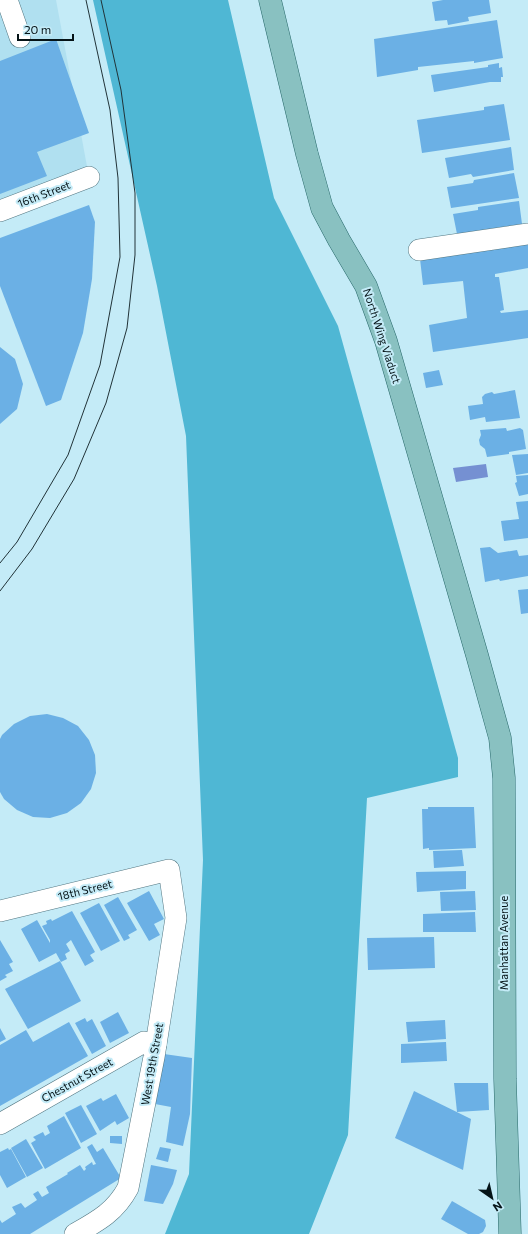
<svg xmlns="http://www.w3.org/2000/svg" width="528" height="1234" font-family="Commissioner,sans-serif">
	<style>
		.built { fill: #b0e0f0 }
		.forest { fill: #4fb7d4 }
		.water { fill: #7590d2 }
		.building { fill: #6bb0e5 }
		.lines { fill: none; stroke-linecap: round; stroke-linejoin: round }
		.minor-casing { stroke: #537782; stroke-width: 22 }
		.major-casing { stroke: #28696b; stroke-width: 23 }
		.minor { stroke: #fff; stroke-width: 21 }
		.major { stroke: #89c1c1; stroke-width: 22 }
		.tram { stroke: #213338; stroke-width: 1 }
		.labels { text-anchor: middle; stroke-width: 4; stroke-linejoin: round; paint-order: stroke }
		.street-label { font-size: 11px; fill: #051317; stroke: #c4ebf7 }
	</style>
	<rect width="100%" height="100%" fill="#c4ebf7"/>
	<path class="built" d="M0,0H56L89,177L0,211Z"/>
	<path class="forest" d="M93,0H228L274,198L338,326L458,758V777L367,798L348,1135L309,1234H165L189,1174L203,860L186,436L157,286Z"/>
	<path class="water" d="M486,464L488,477L456,482L453,468Z"/>
	<g class="building">
		<path d="M443,0H489L491,13L468,17L469,21L448,25L447,20L435,21L432,2Z"/>
		<path d="M497,20L503,58L474,63V61L418,67V70L377,77L374,39Z"/>
		<path d="M56,39L89,133L37,152L47,176L0,194V61Z"/>
		<path d="M499,63V68L502,67L503,77H501V82H490L434,92L431,75L488,67V65Z"/>
		<path d="M504,104L510,140L422,153L417,120L484,110V107Z"/>
		<path d="M511,147L514,170L473,177L471,174L449,178L445,158Z"/>
		<path d="M514,173L519,198L451,208L447,187L473,183L474,180Z"/>
		<path d="M519,201L522,224L457,234L453,214L478,210V207Z"/>
		<path d="M89,205L95,222L92,279L83,333L61,400L46,406L0,286V238Z"/>
		<path d="M528,242V268L495,274V277H499L504,310L500,311L501,313L528,310V338L433,352L429,325L467,318L463,281L423,285L420,259Z"/>
		<path d="M0,347L15,359L23,384L17,409L0,424Z"/>
		<path d="M439,370L443,385L426,388L423,373Z"/>
		<path d="M515,390L520,418L486,422L485,417L470,420L468,406L483,404L482,397L485,394L492,392L494,394Z"/>
		<path d="M506,428L507,431L520,428L523,430L526,449L509,452V454L487,457L485,449L480,445L479,440L481,435L480,430Z"/>
		<path d="M528,454V473L516,475L512,455Z"/>
		<path d="M528,475V494L519,496L515,483L517,482L516,476Z"/>
		<path d="M528,501V538L504,541L501,521L519,519L516,502Z"/>
		<path d="M490,547L498,553L517,550L519,556L528,555V576L500,581L499,579L485,582L480,548Z"/>
		<path d="M528,589V613L521,614L518,590Z"/>
		<path d="M47,714L63,718L78,726L89,740L95,755L96,773L91,789L81,803L67,813L50,818L33,817L17,810L4,799L0,792V739L2,735L14,724L30,716Z"/>
		<path d="M428,807H474L476,848L429,850V848L423,849L422,809H428Z"/>
		<path d="M462,850L464,866L434,868L433,851Z"/>
		<path d="M466,871V889L417,892L416,872Z"/>
		<path d="M149,891L164,919L154,924L160,935L149,941L127,903Z"/>
		<path d="M475,891L476,910L441,911L440,892Z"/>
		<path d="M118,897L137,930L128,935L130,938L124,941L104,905Z"/>
		<path d="M99,903L120,941L101,951L80,913Z"/>
		<path d="M72,911L95,952L90,955L94,961L85,966L71,940L66,944L70,951L65,954L67,959L61,962L56,953L39,962L21,929L37,920L50,943V940L42,926L47,924L46,921L51,919L52,921Z"/>
		<path d="M475,912L476,932H423V914Z"/>
		<path d="M434,937L435,968L368,970L367,938Z"/>
		<path d="M0,940L13,962L9,964L13,971L5,975L7,977L0,981Z"/>
		<path d="M60,961L81,1001L28,1029L5,989Z"/>
		<path d="M118,1012L129,1033L110,1043L100,1022Z"/>
		<path d="M85,1018L87,1022L92,1019L106,1046L92,1054L75,1023Z"/>
		<path d="M445,1020L446,1039L408,1042L406,1022Z"/>
		<path d="M69,1022L88,1056L0,1106V1045L26,1030L33,1042Z"/>
		<path d="M0,1028L6,1039L0,1042Z"/>
		<path d="M446,1042L447,1061L401,1063V1044Z"/>
		<path d="M164,1054L192,1058L190,1114L183,1146L166,1142L171,1107L155,1104Z"/>
		<path d="M454,1083H488L489,1110L457,1112Z"/>
		<path d="M414,1091L471,1119L463,1170L395,1138Z"/>
		<path d="M116,1094L129,1118L117,1125L115,1121L100,1131L86,1106L101,1098L103,1101Z"/>
		<path d="M81,1105L97,1134L81,1143L65,1113Z"/>
		<path d="M64,1116L81,1148L45,1169L31,1143L36,1140L33,1137L43,1132L45,1136L50,1133L47,1126Z"/>
		<path d="M110,1136H122V1144L110,1143Z"/>
		<path d="M26,1139L43,1168L27,1177L11,1148Z"/>
		<path d="M92,1144L97,1152L103,1148L121,1178L30,1234H0V1220L2,1223L16,1214L12,1207L21,1203L25,1208L37,1200L33,1194L38,1191L42,1197L49,1193L46,1187L68,1174L67,1173L80,1165L84,1171L86,1169L85,1167L92,1162L93,1165L96,1164L87,1147Z"/>
		<path d="M160,1147L171,1149L168,1162L156,1159Z"/>
		<path d="M8,1148L9,1150L11,1149L26,1177L7,1188L0,1175V1152Z"/>
		<path d="M151,1165L177,1170L173,1184L163,1204L144,1201Z"/>
		<path d="M452,1201L485,1220L486,1226L483,1232L479,1234H468L441,1219Z"/>
	</g>
	<g class="lines">
		<g class="minor-casing">
			<g id="minor">
				<path d="M7,0L20,37"/>
				<path d="M0,211L89,177"/>
				<path d="M419,250L528,234"/>
				<path d="M0,911L169,870L176,918L154,1057L128,1188C115,1212 98,1221 75,1234"/>
				<path d="M0,1124L144,1042L156,1044"/>
			</g>
		</g>
		<g class="major-casing">
			<path id="major" d="M270,0L307,154L322,208L339,240L366,286L386,341L477,655L500,738L504,778L505,1079L510,1234"/>
		</g>
		<use href="#minor" class="minor"/>
		<use href="#major" class="major"/>
		<g class="tram">
			<path d="M0,563L17,542L68,455L100,365L120,257L118,178L110,110L86,0"/>
			<path d="M0,591L32,549L74,479L106,403L127,328L135,255V193L121,90L101,0"/>
		</g>
	</g>
	<g class="labels">
		<g class="street-label">
			<text transform="translate(44 194) rotate(-21)" y="4">16th Street</text>
			<text transform="translate(382 336) rotate(72)" y="4">North Wing Viaduct</text>
			<text transform="translate(85 890) rotate(-14)" y="4">18th Street</text>
			<text transform="translate(504 943) rotate(-90)" y="4">Manhattan Avenue</text>
			<text transform="translate(152 1064) rotate(-80)" y="4">West 19th Street</text>
			<text transform="translate(77 1080) rotate(-29)" y="4">Chestnut Street</text>
		</g>
	</g>
	<g transform="translate(492 1198) rotate(146)" stroke="#c4ebf7" stroke-width="3" paint-order="stroke">
	<path d="M0-3L7 15L0 10L-7 15Z" fill="#051317"/>
	<text y="-6" font-size="11" font-weight="bold" text-anchor="middle" fill="#051317">N</text>
	</g>
	<path d="M18 34v6h55v-6" fill="none" stroke="#051317" stroke-width="2"/>
	<text x="24" y="34" font-size="12" fill="#051317" stroke="#c4ebf7" stroke-width="3" paint-order="stroke">20 m</text>
</svg>
